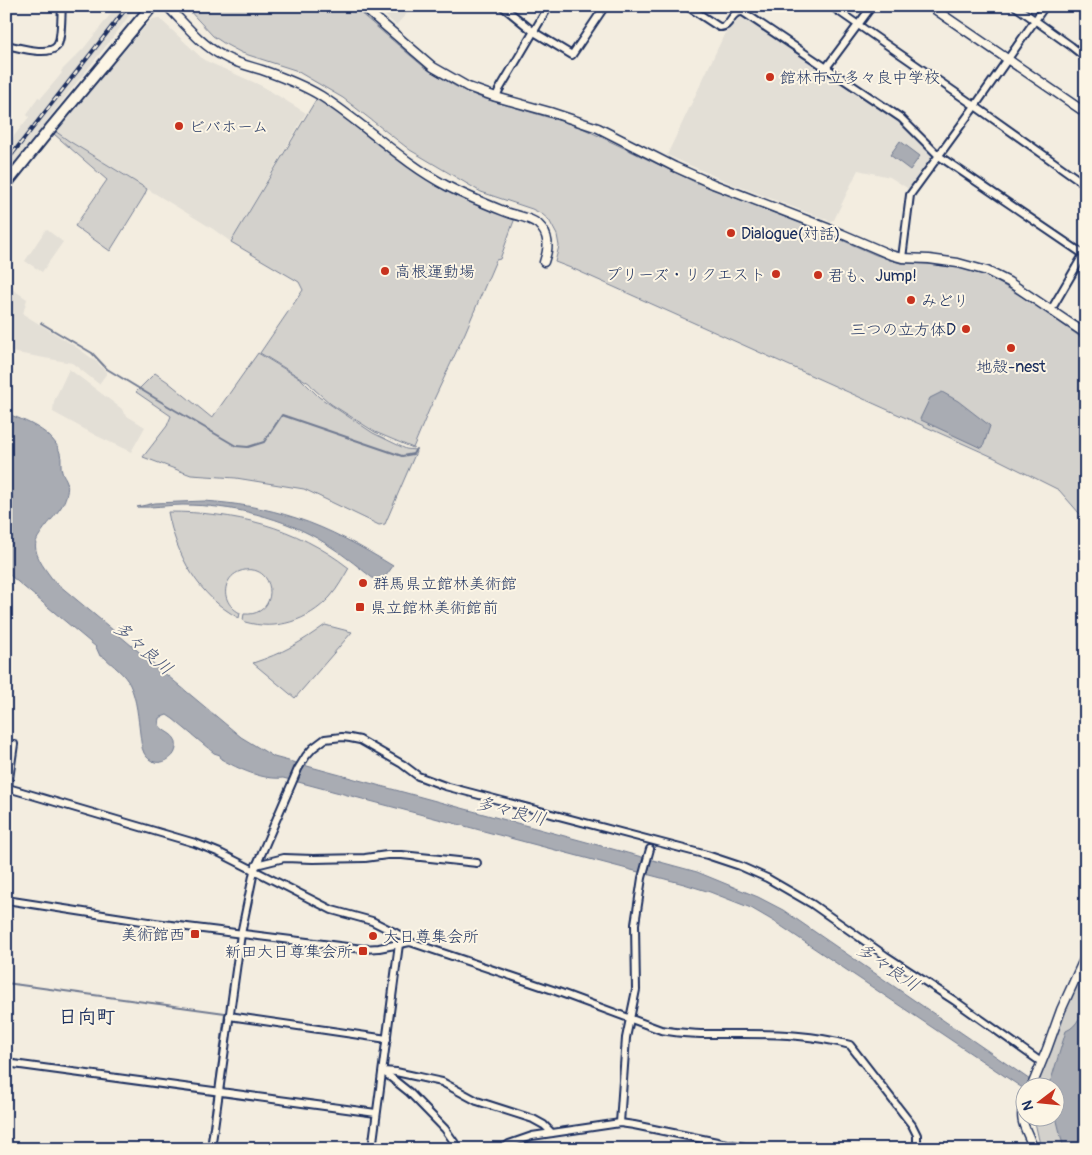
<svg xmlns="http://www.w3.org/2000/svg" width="1092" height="1155" font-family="Pangolin,'Klee One',sans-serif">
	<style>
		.built { fill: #e3dfd6 }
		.green { fill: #d3d1cc; stroke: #778095 }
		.water { fill: #a9acb3; stroke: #707a91 }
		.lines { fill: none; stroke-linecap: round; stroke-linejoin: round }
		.stream { stroke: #707a91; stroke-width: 2 }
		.minor-casing { stroke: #1b2f5e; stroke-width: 10 }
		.tertiary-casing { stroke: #1b2f5e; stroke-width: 11 }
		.trunk-casing { stroke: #1b2f5e; stroke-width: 14 }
		.minor { stroke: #fcf5e5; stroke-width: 6 }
		.tertiary { stroke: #fcf5e5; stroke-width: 8 }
		.trunk { stroke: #fcf5e5; stroke-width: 10 }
		.rail-casing { stroke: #1b2f5e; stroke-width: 4 }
		.rail { stroke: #fcf5e5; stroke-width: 2; stroke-dasharray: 5.5; stroke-linecap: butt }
		.poi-dot { fill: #c8321e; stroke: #fcf5e5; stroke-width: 2 }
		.labels { text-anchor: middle; stroke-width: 4; stroke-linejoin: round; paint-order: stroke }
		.poi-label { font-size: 16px; fill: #1b2f5e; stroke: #fcf5e5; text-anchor: start }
		.water-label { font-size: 18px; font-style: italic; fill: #465478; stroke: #fcf5e5 }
		.quarter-label { font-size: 19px; font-weight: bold; fill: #1b2f5e; stroke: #fcf5e5 }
	</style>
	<rect width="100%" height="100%" fill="#f3ede0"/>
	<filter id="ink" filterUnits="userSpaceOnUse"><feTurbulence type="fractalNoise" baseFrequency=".02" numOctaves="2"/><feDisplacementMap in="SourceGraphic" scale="10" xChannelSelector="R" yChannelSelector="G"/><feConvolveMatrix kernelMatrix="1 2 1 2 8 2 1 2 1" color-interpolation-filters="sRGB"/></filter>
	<g filter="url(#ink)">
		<g class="built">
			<path d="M117,6H136L114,36L74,86L6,173V146L29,117L27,115L38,97L41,98L62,73L61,71L84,48Z"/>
			<path d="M374,6H414L396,25Z"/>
			<path d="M742,15L899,120L932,153L933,157L911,188H907L890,177L858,170L834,220L830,221L732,184L667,155L724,35L737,17Z"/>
			<path d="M159,18L204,60L262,86L306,113L231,242L213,229L69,141L55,131L152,19Z"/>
			<path d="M46,229L63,242L42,272L25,261Z"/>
			<path d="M6,285L27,299L23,314L75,346L97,362L107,373L99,384L72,363L6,351Z"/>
			<path d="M69,369L122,409L124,414L145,427L131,452L97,436L53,412L54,401Z"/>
		</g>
		<g class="green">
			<path d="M185,6H352L424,67L455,86L479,97L578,126L695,182L819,230L876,255L900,263L926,264L963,268L981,273L1006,287L1032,303L1086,341V521L1059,490L993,457L576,270L555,262L559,246L557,235L549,220L542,214L532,209L481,192L410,150L343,98L295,70L242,53L225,44L213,36Z"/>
			<path d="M317,98L332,107L366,135L403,163L462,198L515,218L500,259L496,260L465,333L429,410L413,448L375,432L331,404L315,390L309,383L260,353L303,290L299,282L231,242Z"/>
			<path d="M55,131L69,141L147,189L144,196L110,251L75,226L107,180L54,134Z"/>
			<path d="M258,353L301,379L319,397L373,433L406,449L415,450L416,452L385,524L379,525L304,489L236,478L191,475L143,457L167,426L171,416L136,392L155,373L168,382L212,418Z"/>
			<path d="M168,512C235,512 295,526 349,568C343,578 338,588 330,597C308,621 276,631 245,622L243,620L244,614C280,617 277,565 245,570C238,571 232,575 229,580C221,593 228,607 240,613L239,618C199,597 176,555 168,512Z"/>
			<path d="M325,625L352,632L295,698L253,663C283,653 300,643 325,625Z"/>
			<path d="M1086,966V1149H1041L1034,1118H1054V1088L1034,1087L1067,1005Z"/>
		</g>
		<g class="water">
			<path d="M900,141L920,156L910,170L890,155Z"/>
			<path d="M942,392L958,401L989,425L990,426L983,447L981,448L921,420L920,419L930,398Z"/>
			<path d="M6,413C25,421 54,431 60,453C62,459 60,466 62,472C63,475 66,478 67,482C69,490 66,497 63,504C57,515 39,532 36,542C33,555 46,570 53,580L241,737L274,757L697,872L758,897L783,910L1036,1084C1043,1085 1046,1084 1051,1080L1066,1031C1078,1026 1081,1014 1086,1003V1149H1064L1057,1121L1056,1105L1055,1103L1054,1088H1024V1089L775,922L751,908L710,892L684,884L283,778C262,780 239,769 221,759L220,755L214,753L173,719L167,715L159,718C155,734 179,730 176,748C175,754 172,757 167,760C158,765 149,762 144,753C141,747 141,740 140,734C138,718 137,700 130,685C125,674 112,665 104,657L100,656L96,647L6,572Z"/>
			<path d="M204,501C235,503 266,508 296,518C330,529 362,547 393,566L380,584C362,570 345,555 325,543C284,517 231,505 183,505C167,505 152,508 137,507L155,503Z"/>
		</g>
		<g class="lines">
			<g class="stream">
				<path d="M41,323L92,353L107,369L168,406L236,446L248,447L264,442L282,415L402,456L413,454L416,449"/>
				<path d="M6,983L225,1013L216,1085"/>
				<path d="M207,1149L214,1097"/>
			</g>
			<g class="minor-casing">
				<g id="minor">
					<path d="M502,6L534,32L572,55L605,6"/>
					<path d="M687,6L719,27C732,28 729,11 743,12L901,118L939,156L1086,256"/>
					<path d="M831,6L975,106L1086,185"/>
					<path d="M1015,6L1071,46L1086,58"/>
					<path d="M6,45C18,47 48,57 57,46C62,39 61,16 62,6"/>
					<path d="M826,68L872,6"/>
					<path d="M496,97L499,90L549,6"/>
					<path d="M902,258L910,195L975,106L1045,6"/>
					<path d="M1051,310L1086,250"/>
					<path d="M8,788L195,843L220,853L332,910L372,921L396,933L410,942"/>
					<path d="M6,800L14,744"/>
					<path d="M256,865L284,858L313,859L365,858L387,855H402L477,863"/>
					<path d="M6,900L155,923L363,949L379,948L410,942L553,990L661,1030C689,1035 714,1034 742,1034C778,1034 815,1035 850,1045L912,1125L917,1135V1149"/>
					<path d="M229,1016L387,1039"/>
					<path d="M6,1063L376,1113"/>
					<path d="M383,1071L396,1072L442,1082L477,1101L533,1119L544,1125L552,1133"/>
					<path d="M384,1072L409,1092L445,1129L459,1149"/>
					<path d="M620,1123L626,1038L636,990L635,924L642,878L650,849"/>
					<path d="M211,1149L241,934L254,871L298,769L306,756L313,748L325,739L342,737L350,738L360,740L402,764L418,776L445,786L707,855L740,866L767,878L812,904L886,956L955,1001L1041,1062"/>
					<path d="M372,1149L399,944"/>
					<path d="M502,1149L509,1144L532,1136L620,1123L634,1125L722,1143L756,1149"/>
				</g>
			</g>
			<g class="tertiary-casing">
				<g id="tertiary">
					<path d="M167,6C184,23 201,45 223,56C235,63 249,66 262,70C282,77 303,85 321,96C365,124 401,162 447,186C466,196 486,204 506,212C516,216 529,217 538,224C550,235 549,248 544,262"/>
					<path d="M362,6L433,67L468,87L496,97L550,112L598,128L675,167L713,184L835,231L891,255L902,258L929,259L958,263L987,271L1009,282L1086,334"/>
					<path d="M930,6L1086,113"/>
					<path d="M1031,1088L1047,1049L1061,1010L1086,955"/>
					<path d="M1024,1103C1018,1125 1028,1129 1033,1149"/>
				</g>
			</g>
			<g class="trunk-casing">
				<path id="trunk" d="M6,184L50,129L152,6"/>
			</g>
			<use href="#minor" class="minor"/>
			<use href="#tertiary" class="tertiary"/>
			<use href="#trunk" class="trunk"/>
			<g class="rail-casing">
				<path id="rail" d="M6,162L128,6"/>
			</g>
			<use href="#rail" class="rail"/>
		</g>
	</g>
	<g class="poi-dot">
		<circle cx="770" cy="77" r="5"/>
		<circle cx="179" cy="126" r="5"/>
		<circle cx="731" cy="233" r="5"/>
		<circle cx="385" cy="271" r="5"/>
		<circle cx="776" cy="274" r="5"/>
		<circle cx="818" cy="275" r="5"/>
		<circle cx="911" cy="300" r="5"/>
		<circle cx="966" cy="329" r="5"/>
		<circle cx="1011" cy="348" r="5"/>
		<circle cx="363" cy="583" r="5"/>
		<rect x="355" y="602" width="10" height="10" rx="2.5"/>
		<rect x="190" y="929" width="10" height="10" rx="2.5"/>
		<circle cx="373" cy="936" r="5"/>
		<rect x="358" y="946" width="10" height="10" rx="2.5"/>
	</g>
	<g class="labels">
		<g class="poi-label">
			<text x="780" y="83">館林市立多々良中学校</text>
			<text x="189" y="132">ビバホーム</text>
			<text x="741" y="239">Dialogue(対話)</text>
			<text x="395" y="277">高根運動場</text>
			<text x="766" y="280" text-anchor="end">プリーズ・リクエスト</text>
			<text x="828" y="281">君も、Jump!</text>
			<text x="921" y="306">みどり</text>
			<text x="956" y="335" text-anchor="end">三つの立方体D</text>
			<text x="1011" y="372" text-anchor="middle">地殻-nest</text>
			<text x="373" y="589">群馬県立館林美術館</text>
			<text x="370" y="613">県立館林美術館前</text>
			<text x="185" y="940" text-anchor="end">美術館西</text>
			<text x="383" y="942">大日尊集会所</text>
			<text x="353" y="957" text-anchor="end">新田大日尊集会所</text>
		</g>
		<g class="water-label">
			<text transform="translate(143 648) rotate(41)" y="6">多々良川</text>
			<text transform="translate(511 811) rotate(14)" y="6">多々良川</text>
			<text transform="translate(888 967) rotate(34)" y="6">多々良川</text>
		</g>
		<g class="quarter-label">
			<text x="87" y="1023">日向町</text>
		</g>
	</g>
	<rect width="1092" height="1155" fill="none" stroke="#fcf5e5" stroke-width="25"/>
	<rect x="12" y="12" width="1067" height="1130" fill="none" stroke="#1b2f5e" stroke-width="2" filter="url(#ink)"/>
	<g transform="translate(1040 1102) rotate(254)"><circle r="24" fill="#fcf5e5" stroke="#a2a6af"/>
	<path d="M0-4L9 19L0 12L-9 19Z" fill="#c8321e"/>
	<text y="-8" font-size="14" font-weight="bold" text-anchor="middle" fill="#1b2f5e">N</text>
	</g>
</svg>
